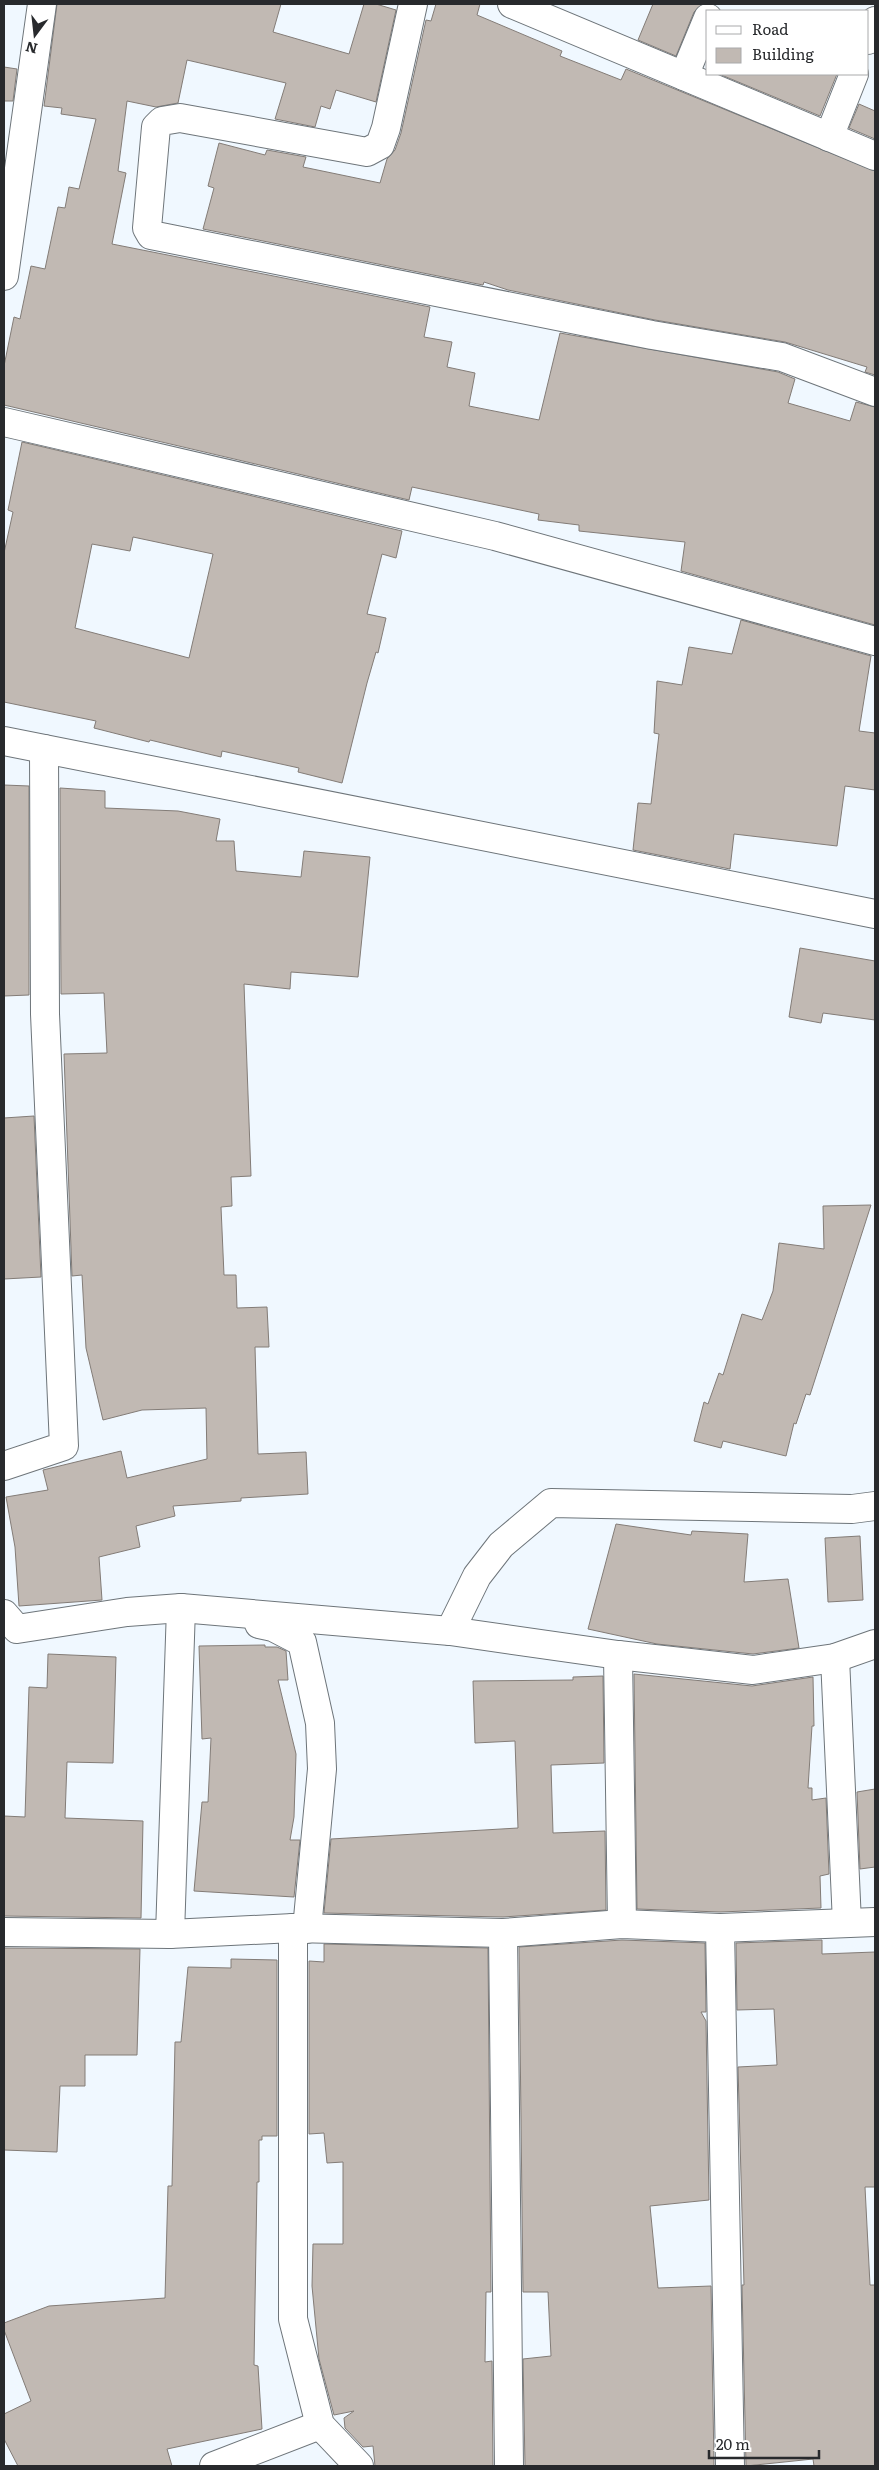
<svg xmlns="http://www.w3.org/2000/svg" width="879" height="2470" font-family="Literata,serif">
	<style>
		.building { fill: #c1b9b3; stroke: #837c77; fill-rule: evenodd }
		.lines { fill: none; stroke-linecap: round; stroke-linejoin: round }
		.minor-casing { stroke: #6e757a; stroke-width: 30 }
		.minor { stroke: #fff; stroke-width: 28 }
	</style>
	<rect width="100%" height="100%" fill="#f0f8ff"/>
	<g class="building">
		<path d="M57,4H281L273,32L349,54L364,4H376L396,10L376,102L336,90L330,109L321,106L315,127L275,119L286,83L187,60L178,103L156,107L127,101L118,171L126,173L112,244L430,307L424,337L452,342L447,367L475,373L469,406L539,420L560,333L778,372L795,379L788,403L850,421L856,402L875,407V625L681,571L685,542L579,531V525L538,520L539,514L412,487L409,500L4,405V366L14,317L20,319L31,266L45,269L58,207L65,208L69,187L79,189L96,119L61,114L62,108L44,106Z"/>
		<path d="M436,4H480L477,15L562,51L560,56L621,80L626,69L875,171V375L865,372L867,367L785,342L655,320L508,290L484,282L483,285L203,229L214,188L208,186L219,143L265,155L267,150L306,157L303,167L380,183L387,159L395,150L401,133L426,20L431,21Z"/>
		<path d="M653,4H703L694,12L676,56L638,40Z"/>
		<path d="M4,67L17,69L13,101H4Z"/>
		<path d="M719,74H837L820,116Z"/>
		<path d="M859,104L875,111V139L849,128Z"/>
		<path d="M22,442L402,531L396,558L382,554L367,614L386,618L378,653L376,652L367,683L342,783L298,772L299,768L222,751L221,757L150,740L149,742L94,728L96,721L4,702V553L13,512L8,510ZM133,537L213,554L189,658L75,628L92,544L130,551Z"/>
		<path d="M741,620L871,656L859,731L875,733V790L845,786L837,846L734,834L730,869L633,850L638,803L651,804L659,734L654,733L657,681L682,685L689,647L732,654Z"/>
		<path d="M4,785L29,786V995L4,996Z"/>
		<path d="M60,788L105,791V808L178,811L220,819L216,841H234L236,871L301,877L304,851L370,857L358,977L291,972L290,989L244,984L251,1176L231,1177L232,1206L221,1207L224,1275H236L237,1308L267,1307L269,1347H255L258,1454L306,1452L308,1494L241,1498V1501L173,1506L175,1516L136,1526L140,1547L99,1557L102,1600L19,1606L15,1547L6,1497L48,1490L43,1470L121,1451L127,1478L207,1459L206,1408L142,1410L103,1420L86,1348L82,1275L72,1276L64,1054L107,1053L104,993L61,994Z"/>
		<path d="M800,948L875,961V1020L823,1013L821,1023L789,1017Z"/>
		<path d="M34,1116L41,1277L4,1279V1118Z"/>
		<path d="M871,1205L810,1395L806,1394L796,1424L794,1423L786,1456L723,1441L721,1448L694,1441L704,1402L708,1404L719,1373L723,1375L742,1314L762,1320L773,1291L779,1243L824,1249L823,1206Z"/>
		<path d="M616,1524L691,1535L692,1531L748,1534L744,1582L788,1579L799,1648L753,1654L657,1644L588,1629Z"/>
		<path d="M860,1536L863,1600L828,1602L825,1538Z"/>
		<path d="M265,1645V1647H277L286,1651L288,1680H278L296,1754L294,1817L290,1840H300L294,1897L194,1891L202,1802H208L211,1738L202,1739L199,1646Z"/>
		<path d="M48,1654L116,1657L113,1763L67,1762L65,1818L143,1821L141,1918L4,1916V1816L25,1817L29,1687L47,1688Z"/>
		<path d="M634,1674L752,1686L813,1677L814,1726H812L808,1788H812V1800L826,1798L829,1874L820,1876L821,1908L720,1912L637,1909Z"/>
		<path d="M603,1676L604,1763L551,1765L553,1833L605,1831L606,1910L503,1917L324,1913L331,1839L518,1828L515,1741L475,1743L473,1681L573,1680V1677Z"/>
		<path d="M875,1789V1867L860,1869L857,1792Z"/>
		<path d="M622,1940L705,1943L706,2012H701L706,2021L709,2200L650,2206L658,2288L711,2286L714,2466H525L523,2359L551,2356L548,2292H523L519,1947Z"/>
		<path d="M822,1940V1954L875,1952V2187H865L870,2285H875V2466H814L813,2459L746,2466L742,2285H744L738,2067L777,2065L774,2009L737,2010L736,1943Z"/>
		<path d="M324,1944L488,1948L491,2292H486L485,2362L492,2361L493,2466H375L373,2446L363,2447L345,2428L344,2418L354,2411L334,2415L319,2359L312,2286L313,2244H343V2162L327,2163L324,2133L309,2134V1961L324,1962Z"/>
		<path d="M4,1948L140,1949L137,2055H85V2086H60L57,2152L4,2150Z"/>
		<path d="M231,1959L277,1960V2136H262V2140H259V2182H257L254,2365L258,2366L262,2429L167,2449L172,2466H18L4,2439V2414L31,2401L4,2330V2323L49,2306L165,2298L168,2186H172L175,2042H181L188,1967L231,1968Z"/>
	</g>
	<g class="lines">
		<g class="minor-casing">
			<g id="minor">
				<path d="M413,4L386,128L380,145L367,152L180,118L162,121L156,127L147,228L151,235L652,335L782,357L875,392"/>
				<path d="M512,4L875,156"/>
				<path d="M868,40L875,21"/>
				<path d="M684,76L708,18"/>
				<path d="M829,137L854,74"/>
				<path d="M4,276L42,4"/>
				<path d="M4,422L495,536L875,641"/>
				<path d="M4,741L875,914"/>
				<path d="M4,1466L64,1446L45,1014L44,749"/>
				<path d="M4,1614L17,1629L127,1612L181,1608L450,1631L618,1655L753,1670L835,1658L875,1644"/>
				<path d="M259,1624L273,1627L302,1642L320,1723L322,1769L307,1929"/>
				<path d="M450,1631L477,1576L501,1545L551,1503L852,1509L875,1506"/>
				<path d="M618,1655L622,1924"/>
				<path d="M835,1658L847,1923"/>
				<path d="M293,1928V2319L320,2425L359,2466"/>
				<path d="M720,1928L730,2466"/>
				<path d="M4,1932L170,1934L293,1928L503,1933L622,1924L720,1928L875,1922"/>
				<path d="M503,1933L509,2466"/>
				<path d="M170,1934L181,1608"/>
				<path d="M214,2466L320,2425"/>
			</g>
		</g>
		<use href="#minor" class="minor"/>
	</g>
	<rect width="879" height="2470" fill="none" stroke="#282a2d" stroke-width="10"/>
	<rect x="706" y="10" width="162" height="65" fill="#ffffff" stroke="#a9aaab"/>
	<rect x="716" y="26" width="25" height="8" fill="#ffffff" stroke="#a9aaab"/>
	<text x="752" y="35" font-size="15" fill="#282a2d">Road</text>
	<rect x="716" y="48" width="25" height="15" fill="#c1b9b3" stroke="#a9aaab"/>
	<text x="752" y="60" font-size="15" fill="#282a2d">Building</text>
	<g transform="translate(35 35) rotate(195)" stroke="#ffffff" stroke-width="4" paint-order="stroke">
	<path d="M0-4L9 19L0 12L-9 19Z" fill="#282a2d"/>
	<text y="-8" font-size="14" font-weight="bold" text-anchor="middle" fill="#282a2d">N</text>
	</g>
	<path d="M709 2450v8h110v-8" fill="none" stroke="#282a2d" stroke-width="2.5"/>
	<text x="716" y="2450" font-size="15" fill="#282a2d" stroke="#ffffff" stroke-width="4" paint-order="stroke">20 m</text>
</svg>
